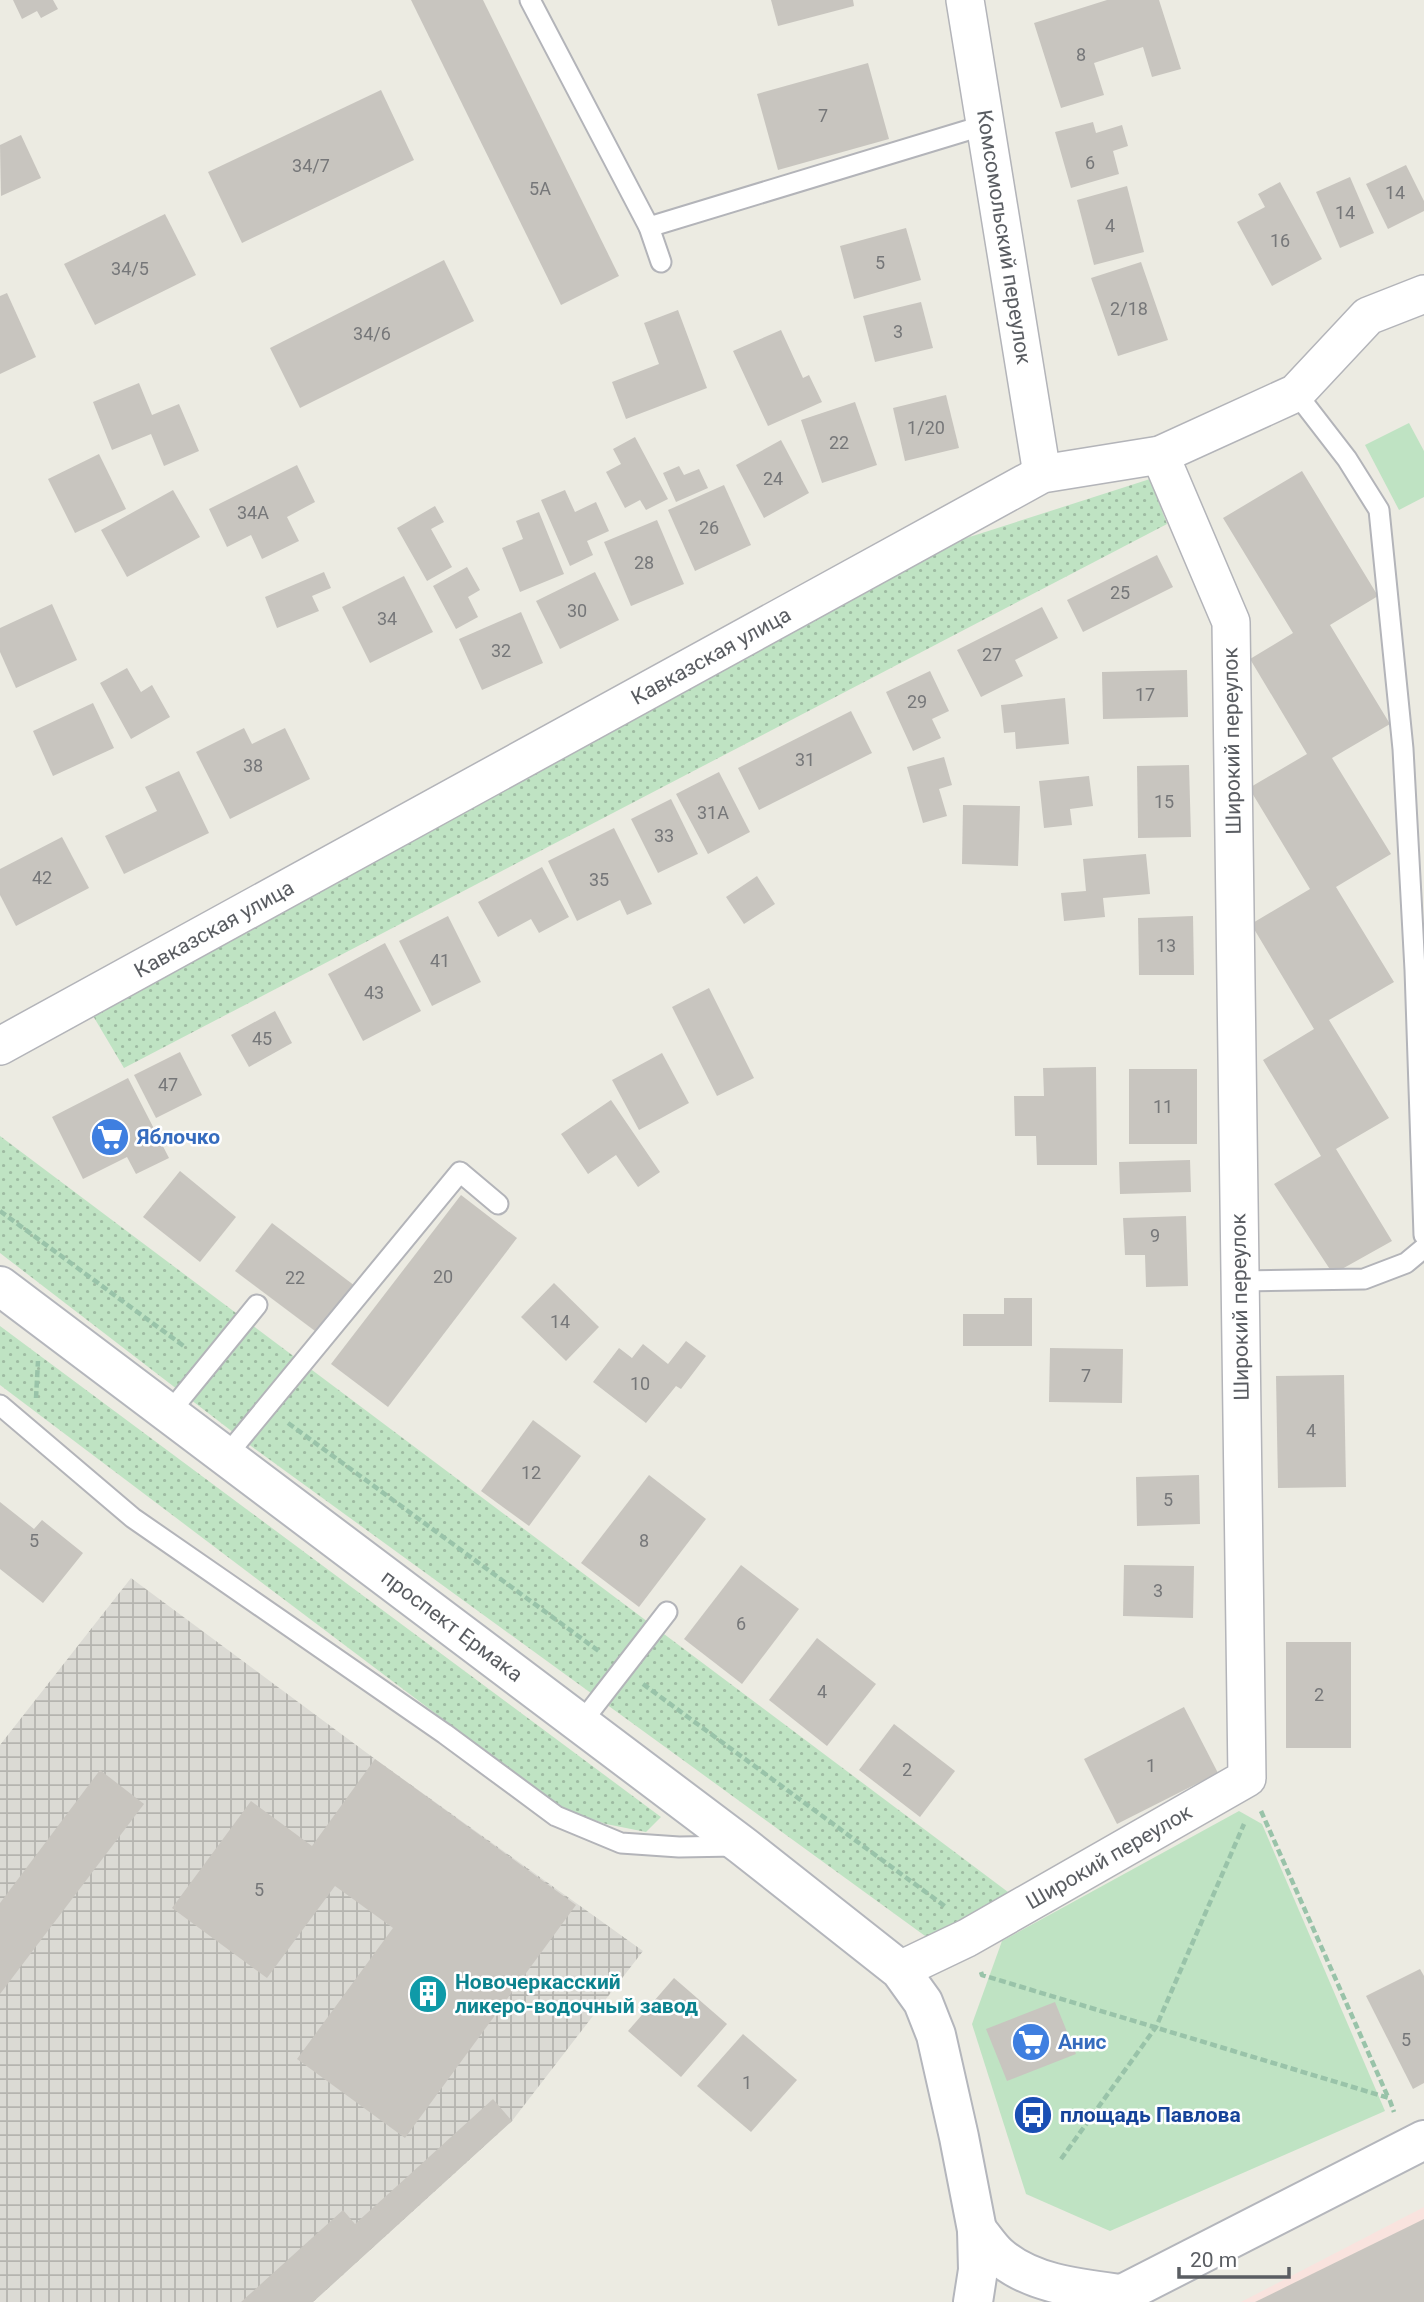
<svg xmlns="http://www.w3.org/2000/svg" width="1424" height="2302" font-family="Roboto,sans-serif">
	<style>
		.industrial { fill: url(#industrial-grid) }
		.medical { fill: #f9e3de }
		.grass { fill: url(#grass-dots) }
		.park { fill: #bfe3c3 }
		.building { fill: #c8c5bf }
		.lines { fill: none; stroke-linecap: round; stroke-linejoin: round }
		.lane-casing { stroke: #b3b4b9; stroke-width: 23 }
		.street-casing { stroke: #b3b4b9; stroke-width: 40 }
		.secondary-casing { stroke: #b4b6bc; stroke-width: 42 }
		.path { stroke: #99c3a9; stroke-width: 4.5; stroke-dasharray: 7 3.5; stroke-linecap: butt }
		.lane { stroke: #fff; stroke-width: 19 }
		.street { stroke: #fff; stroke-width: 37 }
		.secondary { stroke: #fff; stroke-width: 38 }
		.labels { text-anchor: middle; stroke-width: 5; stroke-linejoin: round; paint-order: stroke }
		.number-label { font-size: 18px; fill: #767779 }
		.street-label { font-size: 21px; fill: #5a5d62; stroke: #fff }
		.shop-label { font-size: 21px; font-weight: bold; fill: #366cbe; stroke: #fff; text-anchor: start }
		.culture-label { font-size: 21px; font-weight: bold; fill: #0d838f; stroke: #fff; text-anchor: start }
		.transit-label { font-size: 21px; font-weight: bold; fill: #164399; stroke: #fff; text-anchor: start }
	</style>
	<defs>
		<pattern id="industrial-grid" width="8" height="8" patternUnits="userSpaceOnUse" patternTransform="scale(1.75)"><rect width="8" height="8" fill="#dbdad4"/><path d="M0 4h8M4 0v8" fill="none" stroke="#b5b4af"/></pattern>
		<pattern id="grass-dots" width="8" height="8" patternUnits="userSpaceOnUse" patternTransform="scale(1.75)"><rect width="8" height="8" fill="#bfe3c3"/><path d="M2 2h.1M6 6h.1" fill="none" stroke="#9ebba2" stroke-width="1.8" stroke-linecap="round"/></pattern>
	</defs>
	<rect width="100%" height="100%" fill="#ecebe2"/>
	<path class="industrial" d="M131,1578L375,1759L643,1951L512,2121L313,2302H0V1745Z"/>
	<path class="medical" d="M1424,2207V2302H1241Z"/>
	<g class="grass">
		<path d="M1150,479L1167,524L124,1068L89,1009L957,541Z"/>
		<path d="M0,1136L1012,1895L932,1941L251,1446L0,1253Z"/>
		<path d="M0,1326L661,1817L646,1832L606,1824L562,1809L0,1385Z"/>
	</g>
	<g class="park">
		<path d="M1409,423L1424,451V497L1399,510L1365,445Z"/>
		<path d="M1239,1811L1262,1824L1385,2111L1110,2231L1026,2194L972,2024L1002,1941Z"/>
	</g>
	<g class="building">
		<path d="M13,0H53L58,9L41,18L37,11L22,19Z"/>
		<path d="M411,0H483L619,276L561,305Z"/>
		<path d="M771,0H853L854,6L778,26Z"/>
		<path d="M1107,0H1159L1181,69L1152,77L1143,47L1094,63L1104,95L1061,108L1034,23Z"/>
		<path d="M868,63L889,139L778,170L757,94Z"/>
		<path d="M381,90L414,160L242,243L208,172Z"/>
		<path d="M1093,122L1096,133L1122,125L1128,146L1113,151L1119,174L1071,188L1055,132Z"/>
		<path d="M21,135L41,178L1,196L0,145Z"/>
		<path d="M1406,165L1424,201V211L1388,229L1366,184Z"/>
		<path d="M1350,177L1374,233L1340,248L1316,192Z"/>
		<path d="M1280,182L1322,259L1272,286L1237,222L1265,207L1258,194Z"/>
		<path d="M1127,186L1144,252L1094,265L1077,200Z"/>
		<path d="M165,214L196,275L95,325L64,264Z"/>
		<path d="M906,228L921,280L854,299L840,246Z"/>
		<path d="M444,260L474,321L300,408L270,348Z"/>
		<path d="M1141,262L1168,340L1118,356L1091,278Z"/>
		<path d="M7,293L36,357L0,374V296Z"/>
		<path d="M921,302L933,348L875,362L863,316Z"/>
		<path d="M678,310L707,388L626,419L612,382L659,364L644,323Z"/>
		<path d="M781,330L803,378L809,375L822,402L768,426L733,351Z"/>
		<path d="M139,383L152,415L179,404L199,451L164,466L151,434L112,450L93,402Z"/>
		<path d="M946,395L959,448L905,461L893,408Z"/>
		<path d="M855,402L877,465L822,483L801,420Z"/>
		<path d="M635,437L668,499L646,510L640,500L625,508L606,472L621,464L613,449Z"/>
		<path d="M781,440L809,493L764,518L736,465Z"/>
		<path d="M99,454L126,509L75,533L48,479Z"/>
		<path d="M297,465L315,502L287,517L299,541L262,559L251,535L227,547L209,509Z"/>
		<path d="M679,466L684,475L699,469L708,488L676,502L663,473Z"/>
		<path d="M1302,471L1378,596L1330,625L1390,724L1332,758L1391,854L1336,887L1394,982L1329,1020L1389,1118L1336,1149L1392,1241L1333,1274L1274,1184L1321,1156L1263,1060L1314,1029L1251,924L1310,889L1249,788L1307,754L1250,659L1293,633L1223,518Z"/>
		<path d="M724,485L751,545L695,571L668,510Z"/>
		<path d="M173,490L200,537L127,577L101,530Z"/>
		<path d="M565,490L575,512L596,502L609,531L587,541L593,555L570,566L541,500Z"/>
		<path d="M435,506L444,522L431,529L452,567L427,581L397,528Z"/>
		<path d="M539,512L564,574L520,592L502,548L523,539L516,521Z"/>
		<path d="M657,520L684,584L631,606L604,542Z"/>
		<path d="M1157,555L1173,587L1083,632L1067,600Z"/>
		<path d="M467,567L480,590L468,597L478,617L456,629L433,586Z"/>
		<path d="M324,572L331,588L312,596L319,611L277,628L265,597Z"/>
		<path d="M595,572L619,620L560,649L536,601Z"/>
		<path d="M404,576L433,632L370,663L342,607Z"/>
		<path d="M52,604L77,660L16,688L0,652V628Z"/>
		<path d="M1042,607L1058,638L1015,660L1023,676L981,697L957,650Z"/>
		<path d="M521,612L543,663L482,690L459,639Z"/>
		<path d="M127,668L141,692L152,685L170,717L131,739L100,683Z"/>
		<path d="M1187,670L1188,717L1103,719L1102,672Z"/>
		<path d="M930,671L949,711L932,719L941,738L913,751L886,692Z"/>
		<path d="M1065,698L1069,744L1016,749L1015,732L1004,733L1001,705Z"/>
		<path d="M93,703L114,748L53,776L33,731Z"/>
		<path d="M851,711L872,753L759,810L738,768Z"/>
		<path d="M244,728L252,744L285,728L310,779L230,819L196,752Z"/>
		<path d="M944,757L952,785L939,789L947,816L923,823L907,767Z"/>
		<path d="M1189,765L1191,837L1138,838L1137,766Z"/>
		<path d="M179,771L209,833L124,874L105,836L157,811L145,787Z"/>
		<path d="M719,772L750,832L708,854L676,794Z"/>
		<path d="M1089,776L1093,806L1070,809L1072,825L1044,828L1039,781Z"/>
		<path d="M671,799L698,854L658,873L631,819Z"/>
		<path d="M963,805L1020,806L1018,866L962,864Z"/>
		<path d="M614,828L652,904L627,915L620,900L577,921L548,861Z"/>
		<path d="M62,837L89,888L16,926L0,895V869Z"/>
		<path d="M1146,854L1150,894L1103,898L1105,917L1064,921L1061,893L1086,891L1083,859Z"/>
		<path d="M542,867L569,917L539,933L531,919L498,937L478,902Z"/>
		<path d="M757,876L775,904L744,924L726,897Z"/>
		<path d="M448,916L481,982L432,1006L399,941Z"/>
		<path d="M1193,916L1194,975H1139L1138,918Z"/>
		<path d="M385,943L421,1011L363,1041L328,974Z"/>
		<path d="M709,988L754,1078L717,1096L672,1007Z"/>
		<path d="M275,1011L292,1043L249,1067L231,1035Z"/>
		<path d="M180,1052L202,1095L156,1118L134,1075Z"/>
		<path d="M662,1053L689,1103L639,1130L612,1080Z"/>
		<path d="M1096,1067L1097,1165H1037L1036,1136H1015L1014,1096H1044L1043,1068Z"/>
		<rect x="1129" y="1069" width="68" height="75"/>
		<path d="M128,1078L169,1158L136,1174L127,1157L83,1179L52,1117Z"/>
		<path d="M611,1100L660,1172L638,1187L616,1155L588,1174L561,1134Z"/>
		<path d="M1190,1160L1191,1192L1120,1194L1119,1162Z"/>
		<path d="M180,1171L236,1217L200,1262L143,1217Z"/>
		<path d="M461,1195L517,1238L388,1407L331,1364Z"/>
		<path d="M1186,1216L1188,1286L1146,1287L1145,1255H1125L1123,1218Z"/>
		<path d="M272,1223L355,1286L319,1334L235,1271Z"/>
		<path d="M554,1283L599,1327L566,1361L521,1317Z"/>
		<path d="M1004,1298H1032V1346H963V1314H1004Z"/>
		<path d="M686,1341L706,1356L681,1389L676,1386L646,1423L593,1382L619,1348L632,1358L643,1344L668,1364Z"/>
		<path d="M1050,1348L1123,1349L1122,1403L1049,1402Z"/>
		<path d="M1344,1375L1346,1487L1278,1488L1276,1376Z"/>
		<path d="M533,1420L581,1456L529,1526L481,1491Z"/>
		<path d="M649,1475L706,1519L639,1607L581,1563Z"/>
		<path d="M1199,1475L1200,1524L1137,1526L1136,1477Z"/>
		<path d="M0,1502L34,1529L42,1520L83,1553L43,1603L0,1569Z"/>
		<path d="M741,1565L799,1609L742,1684L684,1639Z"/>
		<path d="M1124,1565L1194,1566L1193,1618L1123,1616Z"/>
		<path d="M817,1638L876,1684L827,1746L769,1700Z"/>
		<rect x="1286" y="1642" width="65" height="106"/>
		<path d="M1184,1707L1218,1773L1117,1824L1084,1759Z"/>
		<path d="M894,1724L955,1771L920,1817L859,1770Z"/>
		<path d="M375,1759L576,1905L405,2138L297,2059L393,1928L335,1886L267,1978L172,1908L251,1801L312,1846Z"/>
		<path d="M100,1770L144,1804L0,1994V1903Z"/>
		<path d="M1420,1969L1424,1976V2083L1413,2089L1366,1996Z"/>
		<path d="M674,1978L727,2024L681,2077L628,2031Z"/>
		<path d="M1055,2002L1076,2054L1007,2081L986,2029Z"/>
		<path d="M743,2034L797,2080L751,2132L697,2086Z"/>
		<path d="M493,2099L512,2121L313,2302H241L343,2210L355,2224Z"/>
		<path d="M1424,2219V2302H1255Z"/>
	</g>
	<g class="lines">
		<g class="lane-casing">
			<g id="lane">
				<path d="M530,0L649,227L661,262"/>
				<path d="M649,227L985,125"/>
				<path d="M1296,393L1347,459L1379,510L1403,749L1415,970L1424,1235"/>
				<path d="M1240,1281L1364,1279L1406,1263L1424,1248"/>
				<path d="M0,1405L133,1518L445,1734L556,1816L621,1843L679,1847L736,1846"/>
				<path d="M169,1413L257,1305"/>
				<path d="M226,1456L460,1172L498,1204"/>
				<path d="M581,1723L667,1612"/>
			</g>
		</g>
		<g class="street-casing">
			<g id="street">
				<path d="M965,0L1042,474"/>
				<path d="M0,1046L1042,474L1160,455L1296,393L1368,316L1424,294"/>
				<path d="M900,1970L967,1938L1247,1778L1231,622L1160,455"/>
			</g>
		</g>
		<g class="secondary-casing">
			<g id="secondary">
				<path d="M0,1286L743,1846L900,1970L923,2002L936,2035L959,2137L977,2230L978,2270L973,2302"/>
				<path d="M977,2230C984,2238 990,2248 998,2255C1030,2284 1081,2289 1121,2294"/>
				<path d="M1107,2302L1424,2140"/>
			</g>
		</g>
		<g class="path">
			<path d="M0,1211L185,1347"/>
			<path d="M36,1398L38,1361"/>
			<path d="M288,1423L600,1652"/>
			<path d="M643,1684L946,1907"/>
			<path d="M1261,1811L1388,2097"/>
			<path d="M981,1972L982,1975L1389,2098L1394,2112"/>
			<path d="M1061,2159L1156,2027L1244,1824"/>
		</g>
		<use href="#lane" class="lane"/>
		<use href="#street" class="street"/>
		<use href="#secondary" class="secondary"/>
	</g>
	<defs>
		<g id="supermarket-disc" transform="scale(2.0125)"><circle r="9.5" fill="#3f7fe0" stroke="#fff"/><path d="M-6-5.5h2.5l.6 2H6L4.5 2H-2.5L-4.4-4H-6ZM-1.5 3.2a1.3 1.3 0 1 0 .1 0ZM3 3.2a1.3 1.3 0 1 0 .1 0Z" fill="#fff"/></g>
		<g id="building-disc" transform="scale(2.0125)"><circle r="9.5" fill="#0f9aa8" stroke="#fff"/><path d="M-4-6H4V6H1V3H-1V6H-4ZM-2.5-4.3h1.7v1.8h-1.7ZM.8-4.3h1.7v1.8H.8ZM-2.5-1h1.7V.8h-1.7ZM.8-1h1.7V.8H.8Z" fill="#fff"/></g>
		<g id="bus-disc" transform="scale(2.0125)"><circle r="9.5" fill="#1a4fb4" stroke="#fff"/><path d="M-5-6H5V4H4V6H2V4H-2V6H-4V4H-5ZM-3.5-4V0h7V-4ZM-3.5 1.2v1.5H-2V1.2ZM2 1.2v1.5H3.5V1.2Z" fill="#fff"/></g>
	</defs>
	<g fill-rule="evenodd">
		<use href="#supermarket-disc" x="110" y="1137"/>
		<use href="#building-disc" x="428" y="1994"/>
		<use href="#supermarket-disc" x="1031" y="2042"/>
		<use href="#bus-disc" x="1033" y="2115"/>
	</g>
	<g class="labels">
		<g class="number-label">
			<text x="1081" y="61">8</text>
			<text x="823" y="122">7</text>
			<text x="1090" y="169">6</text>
			<text x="311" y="172">34/7</text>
			<text x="540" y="195">5А</text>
			<text x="1395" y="199">14</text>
			<text x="1345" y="219">14</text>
			<text x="1110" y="232">4</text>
			<text x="1280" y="247">16</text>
			<text x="880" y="269">5</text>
			<text x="130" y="275">34/5</text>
			<text x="1129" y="315">2/18</text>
			<text x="898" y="338">3</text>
			<text x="372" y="340">34/6</text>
			<text x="926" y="434">1/20</text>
			<text x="839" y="449">22</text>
			<text x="773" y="485">24</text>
			<text x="253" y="519">34А</text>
			<text x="709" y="534">26</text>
			<text x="644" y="569">28</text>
			<text x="1120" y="599">25</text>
			<text x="577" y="617">30</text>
			<text x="387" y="625">34</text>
			<text x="501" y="657">32</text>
			<text x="992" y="661">27</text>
			<text x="1145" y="701">17</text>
			<text x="917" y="708">29</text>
			<text x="805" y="766">31</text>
			<text x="253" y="772">38</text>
			<text x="1164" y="808">15</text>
			<text x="713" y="819">31А</text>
			<text x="664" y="842">33</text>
			<text x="42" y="884">42</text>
			<text x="599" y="886">35</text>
			<text x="1166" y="952">13</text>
			<text x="440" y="967">41</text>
			<text x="374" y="999">43</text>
			<text x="262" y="1045">45</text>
			<text x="168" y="1091">47</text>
			<text x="1163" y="1113">11</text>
			<text x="1155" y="1242">9</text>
			<text x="443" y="1283">20</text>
			<text x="295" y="1284">22</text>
			<text x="560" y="1328">14</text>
			<text x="1086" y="1382">7</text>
			<text x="640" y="1390">10</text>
			<text x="1311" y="1437">4</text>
			<text x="531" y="1479">12</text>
			<text x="1168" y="1506">5</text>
			<text x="34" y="1547">5</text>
			<text x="644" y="1547">8</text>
			<text x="1158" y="1597">3</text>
			<text x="741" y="1630">6</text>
			<text x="822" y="1698">4</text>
			<text x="1319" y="1701">2</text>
			<text x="1151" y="1772">1</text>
			<text x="907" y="1776">2</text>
			<text x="259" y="1896">5</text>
			<text x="1406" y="2046">5</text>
			<text x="747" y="2089">1</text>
		</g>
		<g class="street-label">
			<text transform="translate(1004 237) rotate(81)" y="7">Комсомольский переулок</text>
			<text transform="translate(711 656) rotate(-29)" y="7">Кавказская улица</text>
			<text transform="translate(1232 741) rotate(-91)" y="7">Широкий переулок</text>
			<text transform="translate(214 929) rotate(-29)" y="7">Кавказская улица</text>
			<text transform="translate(1240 1307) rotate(-91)" y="7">Широкий переулок</text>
			<text transform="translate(452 1626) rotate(37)" y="7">проспект Ермака</text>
			<text transform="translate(1109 1857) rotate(-30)" y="7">Широкий переулок</text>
		</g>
		<g class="shop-label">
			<text x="137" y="1144">Яблочко</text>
			<text x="1058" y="2049">Анис</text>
		</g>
		<g class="culture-label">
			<text x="455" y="1989">Новочеркасский<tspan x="455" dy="24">ликеро-водочный завод</tspan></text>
		</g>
		<g class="transit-label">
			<text x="1060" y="2122">площадь Павлова</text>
		</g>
	</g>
	<path d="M1179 2267v10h110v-10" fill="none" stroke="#5a5d62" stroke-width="3.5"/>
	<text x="1190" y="2267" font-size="21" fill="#5a5d62" stroke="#ffffff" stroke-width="5" paint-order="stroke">20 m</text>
</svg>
